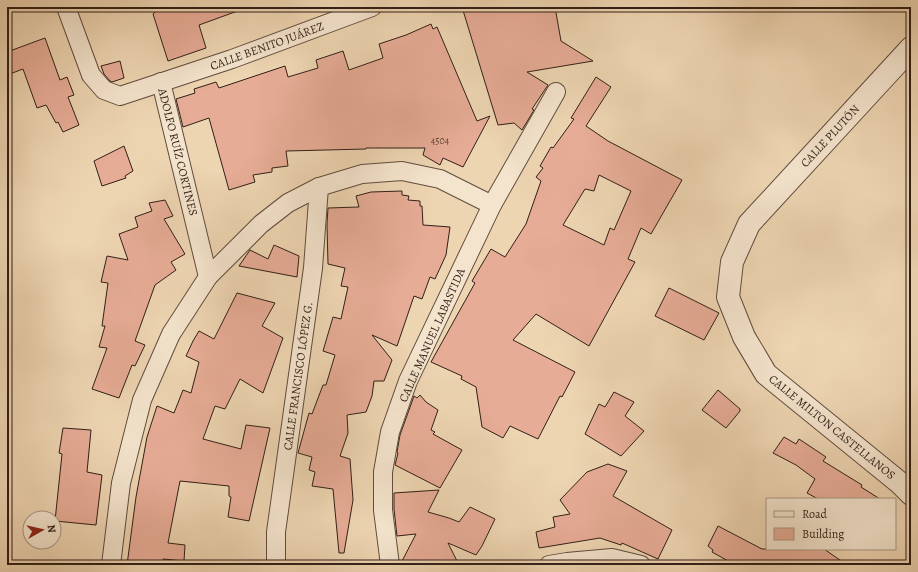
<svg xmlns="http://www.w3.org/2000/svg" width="918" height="572" font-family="Alegreya,serif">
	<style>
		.building { fill: #e7ac96; stroke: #311f17; fill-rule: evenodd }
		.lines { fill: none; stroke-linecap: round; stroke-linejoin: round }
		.minor-casing { stroke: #604c3e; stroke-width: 20 }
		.tertiary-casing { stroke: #604c3e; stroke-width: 24 }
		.minor { stroke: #f4e4cd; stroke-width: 18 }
		.tertiary { stroke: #f4e4cd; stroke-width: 22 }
		.labels { text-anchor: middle; stroke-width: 3; stroke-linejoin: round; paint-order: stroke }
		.number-label { font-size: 10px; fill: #5e4237 }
		.street-label { font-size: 12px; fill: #311f17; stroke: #f4e4cd }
	</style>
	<rect width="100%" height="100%" fill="#eed5b2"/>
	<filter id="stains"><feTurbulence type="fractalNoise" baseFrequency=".005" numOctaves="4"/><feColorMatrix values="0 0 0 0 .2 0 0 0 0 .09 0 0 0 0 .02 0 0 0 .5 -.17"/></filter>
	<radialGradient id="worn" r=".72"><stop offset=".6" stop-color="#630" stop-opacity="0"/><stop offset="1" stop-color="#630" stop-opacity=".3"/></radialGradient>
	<g class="building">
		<path d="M160,7H243V9L199,25L206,48L168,61L153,14Z"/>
		<path d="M462,7H555L561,41L593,61L527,72L548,85L532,109L534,110L522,130L514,123L498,125Z"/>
		<path d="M431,24L433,29L437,27L477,121L490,116L463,167L443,158L440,165L423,155L425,148H366V149L286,151L288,166L272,168V172L253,175L255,182L229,190L209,118L183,127L176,99L195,93L194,89L216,82L219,88L285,66L288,77L318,68L316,60L343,51L349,70L383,58L379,44L406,35Z"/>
		<path d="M45,38L60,80L67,77L74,95L68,97L79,125L63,132L58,122L56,123L46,105L37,108L23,69L7,75V52Z"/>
		<path d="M120,61L124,78L112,82L110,81L104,74L101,66Z"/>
		<path d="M596,77L611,87L586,126L608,141L682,180L651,234L641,228L628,259L635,262L589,346L536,314L513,340L575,372L562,397L560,396L538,439L510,426L503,438L482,427L476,387L461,379L462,376L431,362L475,283L472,281L491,249L505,257L526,224L541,181L536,177L543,168L540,166L551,147L553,148L574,119L571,118ZM599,175L631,191L614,230L610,228L604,245L563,225L585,189L594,191Z"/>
		<path d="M124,146L133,171L125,176L126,178L102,186L94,161Z"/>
		<path d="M402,191V195L409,196L408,200L420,201V206H422L423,225L450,227L446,255L435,279L430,277L422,299L414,296L397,346L372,335L392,360L384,381H374L372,396L366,412L347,415L348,433L340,456L350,459L353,500L344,553H339L333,489L312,486L315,472L309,470L312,457L298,453L309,413L312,414L323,385H326L335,355L323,351L333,317L341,319L348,287L341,286L345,268L328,264L327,224L328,208L359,207L356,196L371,192Z"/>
		<path d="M165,200L173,216L164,219L185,254L171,262L176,270L155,285L135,341L145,345L135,366L132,365L119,398L92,389L107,348L99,347L105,326H102L108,283L101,282L107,256L128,260L119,234L138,227L135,217L152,211L149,203Z"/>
		<path d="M274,245L299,256L297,277L239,266L250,250L268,259Z"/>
		<path d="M669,288L719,313L704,340L655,316Z"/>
		<path d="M237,293L275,303L262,326L283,338L263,393L240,379L225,409L215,406L203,439L241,449L246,425L270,428L249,521L228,517L231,497L229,496V486L180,481L168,543L185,545L184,561L163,559L162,565H127L136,497L147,437L157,406L174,413L183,390L191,393L199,362L186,356L193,341L199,331L214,339Z"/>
		<path d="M718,390L740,409V411L726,428L702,410Z"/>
		<path d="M614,392L634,402L625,416L644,431L621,456L585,434L599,404L605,407Z"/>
		<path d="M420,395L426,402L438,410L431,430L435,432L433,434L462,450L440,488L395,465L398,453L397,452L400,435L414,396L417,398Z"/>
		<path d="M63,428L91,430L87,472L102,475L96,525L55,521L62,454L59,453Z"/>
		<path d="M784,437L796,444L799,439L826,457L823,461L862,485L861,487L880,499H818L807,493L815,479L796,465L773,453Z"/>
		<path d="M608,464L627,471L613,496L672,530L658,559L622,543L621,545L600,538L539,548L536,532L555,527L553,517L570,514L560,500L587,472Z"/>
		<path d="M439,490L428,512L449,518L459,522L470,507L495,519L482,546L476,555L448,543L459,565H400L416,534L397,536L394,509V493Z"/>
		<path d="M718,526L762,549H824L847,565H746L740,561L730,562L712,552L713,550L708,546Z"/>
	</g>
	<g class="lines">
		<g class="minor-casing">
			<g id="minor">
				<path d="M66,7L91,75L104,90L120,96L232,59L372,7"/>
				<path d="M161,82L208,277"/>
				<path d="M111,565L121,483L142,400L171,334L208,277L261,224L288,203L319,187L362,174L402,171L440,179L492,205"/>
				<path d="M276,565V532L313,268L319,187"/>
				<path d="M390,565L383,510V472L390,432L408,381L492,205L556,92"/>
				<path d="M549,565L567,562L612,558L641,565"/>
			</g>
		</g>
		<g class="tertiary-casing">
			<path id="tertiary" d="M911,48L749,224L732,262L728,297L744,337L766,374L900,483L911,494"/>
		</g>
		<use href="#minor" class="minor"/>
		<use href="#tertiary" class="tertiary"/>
	</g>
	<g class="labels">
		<g class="number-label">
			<text x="440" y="144">4504</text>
		</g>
		<g class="street-label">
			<text transform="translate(267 46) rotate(-20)" y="4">CALLE BENITO JUÁREZ</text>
			<text transform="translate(830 136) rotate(-47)" y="4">CALLE PLUTÓN</text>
			<text transform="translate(178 152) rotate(76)" y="4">ADOLFO RUÍZ CORTINES</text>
			<text transform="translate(432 335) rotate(-66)" y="4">CALLE MANUEL LABASTIDA</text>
			<text transform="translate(298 376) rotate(-82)" y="4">CALLE FRANCISCO LÓPEZ G.</text>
			<text transform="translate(832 427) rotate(39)" y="4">CALLE MILTON CASTELLANOS</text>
		</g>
	</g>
	<rect width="918" height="572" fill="none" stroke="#eed5b2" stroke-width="24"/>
	<rect x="8" y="8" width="902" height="556" fill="none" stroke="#311f17" stroke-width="2"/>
	<rect x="12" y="12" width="894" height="548" fill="none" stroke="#311f17"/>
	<rect x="766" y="498" width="130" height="52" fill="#f4e4cd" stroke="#a69584"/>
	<rect x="774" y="511" width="20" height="6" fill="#f4e4cd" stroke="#a69584"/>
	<text x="802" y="518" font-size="12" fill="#311f17">Road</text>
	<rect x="774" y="528" width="20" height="12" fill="#e7ac96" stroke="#a69584"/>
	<text x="802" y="538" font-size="12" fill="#311f17">Building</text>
	<g transform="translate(42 530) rotate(82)"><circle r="19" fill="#f4e4cd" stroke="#a69584"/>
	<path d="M0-3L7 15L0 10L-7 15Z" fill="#8f2418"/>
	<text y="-6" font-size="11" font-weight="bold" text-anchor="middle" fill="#311f17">N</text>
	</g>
	<rect width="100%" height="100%" filter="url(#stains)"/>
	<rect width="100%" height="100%" fill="url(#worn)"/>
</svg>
